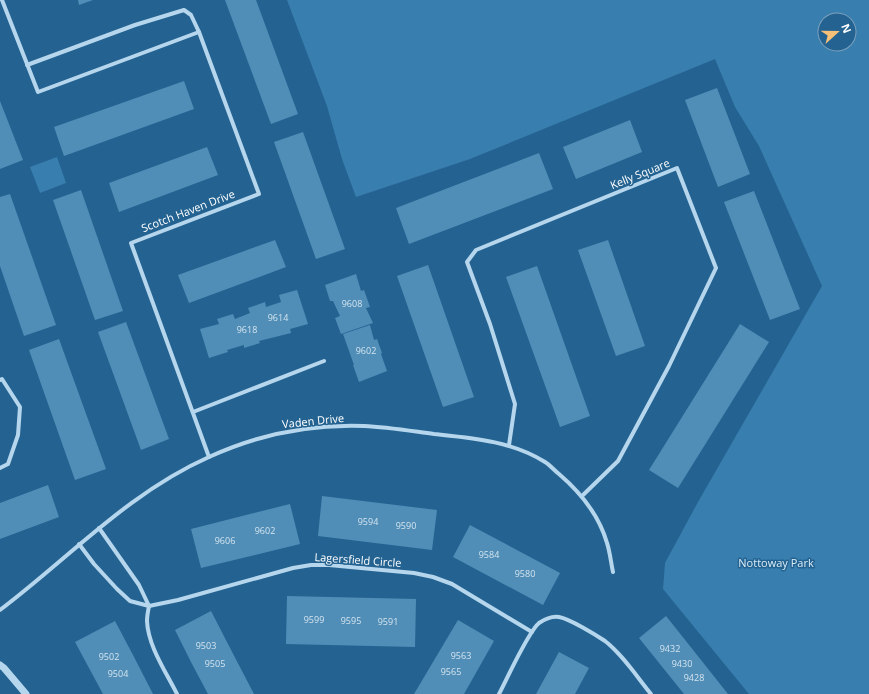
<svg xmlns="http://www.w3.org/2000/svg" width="869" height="694" font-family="'Open Sans',sans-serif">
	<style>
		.green { fill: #387eae; fill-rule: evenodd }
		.building { fill: #508eb8 }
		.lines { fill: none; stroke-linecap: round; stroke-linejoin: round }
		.minor { stroke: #b5d6ec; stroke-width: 4 }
		.tertiary { stroke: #b5d6ec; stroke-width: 7 }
		.labels { text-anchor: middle; stroke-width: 3; stroke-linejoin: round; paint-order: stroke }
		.number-label { font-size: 9px; fill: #d3e3ed }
		.street-label { font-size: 11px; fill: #fff; stroke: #246391 }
		.park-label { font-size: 11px; fill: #daedf9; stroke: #246391 }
	</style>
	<rect width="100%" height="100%" fill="#246391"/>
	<g class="green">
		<path d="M287,0H869V694H749L663,589L665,563L698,502L822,286L759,146L735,107L715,59L470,159L356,197L342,159L327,106ZM825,20H849V44H825Z"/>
		<path d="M57,157L66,183L40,193L30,167Z"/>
	</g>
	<g class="building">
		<path d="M78,0H93L79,5Z"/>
		<path d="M225,0H256L298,114L271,124Z"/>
		<path d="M184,81L194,109L64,156L54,127Z"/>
		<path d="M717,88L750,174L718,187L685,100Z"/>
		<path d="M0,101L23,160L0,169Z"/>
		<path d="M630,120L642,152L576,179L563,147Z"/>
		<path d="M303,132L345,249L316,259L274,142Z"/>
		<path d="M207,147L218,175L119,212L109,183Z"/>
		<path d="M539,153L553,189L409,244L396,208Z"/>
		<path d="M81,190L123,311L95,320L53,200Z"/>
		<path d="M754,191L800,309L770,320L724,202Z"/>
		<path d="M10,194L56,325L24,336L0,266V197Z"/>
		<path d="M275,240L286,267L189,303L178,275Z"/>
		<path d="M608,240L645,346L616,356L578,250Z"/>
		<path d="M428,265L474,397L443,407L397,276Z"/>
		<path d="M537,266L590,416L560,427L506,277Z"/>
		<path d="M356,274L361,291L364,290L370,307L366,308L373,323L341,334L335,318L340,316L333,301H330L325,285Z"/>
		<path d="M297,290L308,324L290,329L291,333L259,341L260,343L244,348V345L227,350L228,352L209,358L200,329L219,324L217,319L233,314L235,319L250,313L248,308L265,302L266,307L281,302L279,295Z"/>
		<path d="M126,322L169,439L141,450L98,332Z"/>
		<path d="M740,324L769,342L678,488L649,470Z"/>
		<path d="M370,325L374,340L377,339L382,353L381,354L387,371L359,382L353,365H354L343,334Z"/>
		<path d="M59,339L106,469L75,480L29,350Z"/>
		<path d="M48,485L59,517L0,539V503Z"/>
		<path d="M322,496L437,510L432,550L318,536Z"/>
		<path d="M290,504L300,544L201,568L191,529Z"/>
		<path d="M470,525L560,573L543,605L453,557Z"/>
		<path d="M287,596L416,599L415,647L286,644Z"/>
		<path d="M211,611L229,646L254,694H208L192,664L175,630Z"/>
		<path d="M666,616L678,631L728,694H684L639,638Z"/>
		<path d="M458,620L494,641L464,694H414Z"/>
		<path d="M115,621L133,655L153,694H103L75,642Z"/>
		<path d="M559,652L589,668L575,694H536Z"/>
	</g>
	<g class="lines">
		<g class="minor">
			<path d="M2,0L38,92L199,32L259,194L131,243L209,457"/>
			<path d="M27,65L135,25L184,10L191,15L199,32"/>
			<path d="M0,380L2,379L20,407L18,435L8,464L0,468"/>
			<path d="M193,412L324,361"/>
			<path d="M509,445L515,404L490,324L467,262L476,250L677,168L716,268L669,366L618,461L582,496"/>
			<path d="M99,528L139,585L149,606"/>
			<path d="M79,544L94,564L117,589L130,601L149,606"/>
			<path d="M0,610C69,558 128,493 209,457C257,435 311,424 364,426C387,427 411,431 434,434C472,438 512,441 545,462C550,465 554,470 559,474C580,492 599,515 607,543C610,552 611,563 613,572"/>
			<path d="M177,694C166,672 148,646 147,621C147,616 148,611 149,606L178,600L293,568L311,565H329L414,573L433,577L452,584L532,632"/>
			<path d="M499,694C507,679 528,632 539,623C545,619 553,616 559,617C570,619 596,635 605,641C623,655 637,677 651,694"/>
		</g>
		<path class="tertiary" d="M0,665L4,668L26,694"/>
	</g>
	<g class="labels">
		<g class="number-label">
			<text x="352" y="307">9608</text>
			<text x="278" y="321">9614</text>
			<text x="247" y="333">9618</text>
			<text x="366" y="354">9602</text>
			<text x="368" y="525">9594</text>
			<text x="406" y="529">9590</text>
			<text x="265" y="534">9602</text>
			<text x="225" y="544">9606</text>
			<text x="489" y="558">9584</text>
			<text x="525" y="577">9580</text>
			<text x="314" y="623">9599</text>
			<text x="351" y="624">9595</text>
			<text x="388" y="625">9591</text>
			<text x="206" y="649">9503</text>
			<text x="670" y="652">9432</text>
			<text x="461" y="659">9563</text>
			<text x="109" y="660">9502</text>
			<text x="215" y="667">9505</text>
			<text x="682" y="667">9430</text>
			<text x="451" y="675">9565</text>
			<text x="118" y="677">9504</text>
			<text x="694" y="681">9428</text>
		</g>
		<g class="street-label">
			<text transform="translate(640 174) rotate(-22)" y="4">Kelly Square</text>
			<text transform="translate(188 211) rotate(-21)" y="4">Scotch Haven Drive</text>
			<text transform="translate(313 421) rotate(-6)" y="4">Vaden Drive</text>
			<text transform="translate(358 560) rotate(4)" y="4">Lagersfield Circle</text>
		</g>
		<g class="park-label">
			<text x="776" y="567">Nottoway Park</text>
		</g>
	</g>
	<g transform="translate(837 32) rotate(69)"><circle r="19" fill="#246391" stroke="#7ca1bd"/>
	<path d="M0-3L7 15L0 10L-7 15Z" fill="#f7c078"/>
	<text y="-6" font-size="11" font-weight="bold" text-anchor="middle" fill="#ffffff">N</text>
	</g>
</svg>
